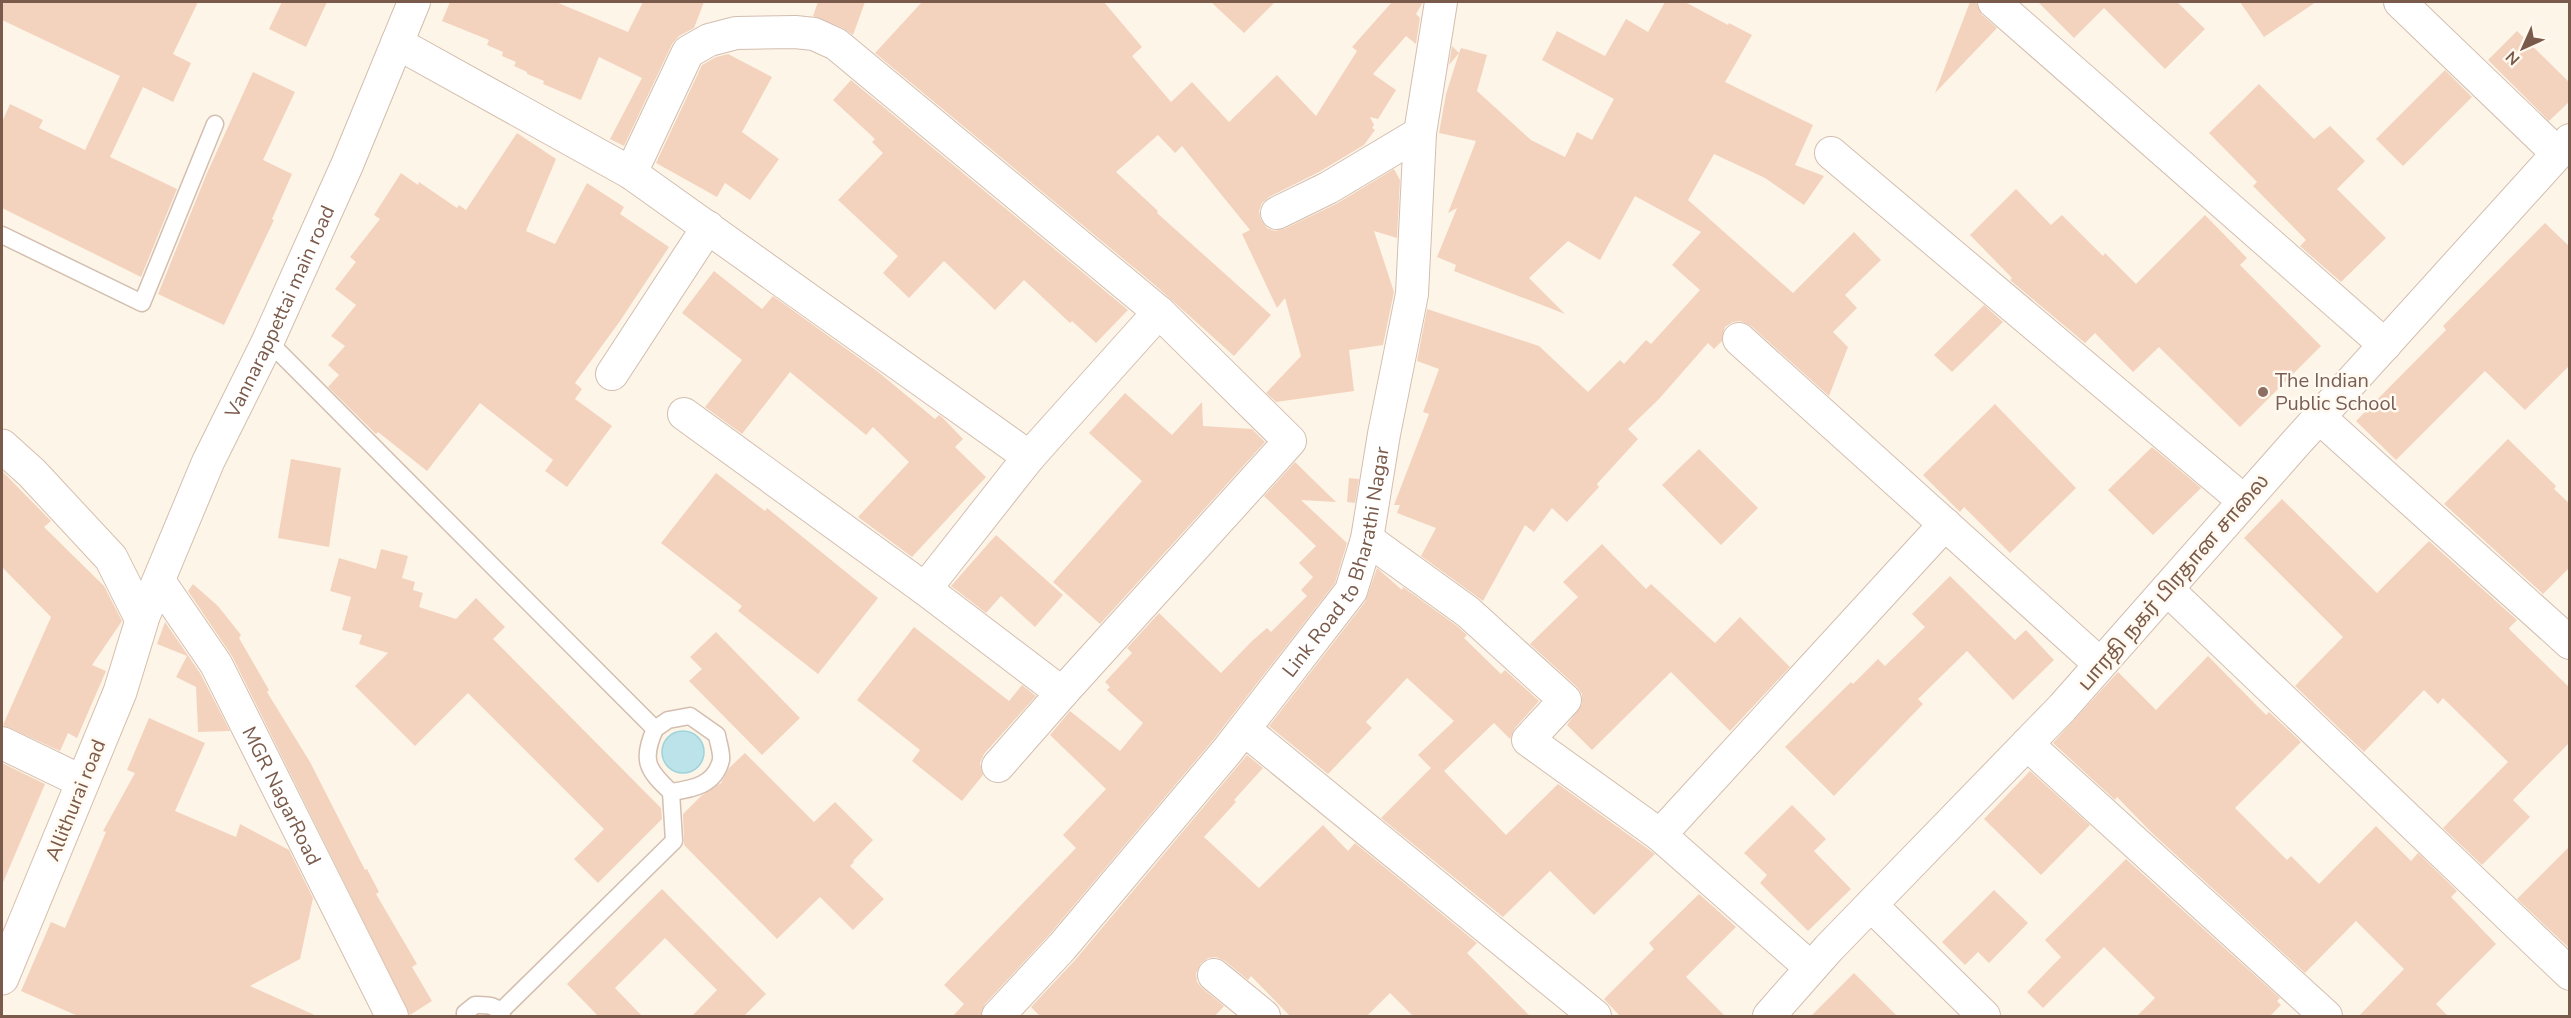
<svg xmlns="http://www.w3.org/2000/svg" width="2571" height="1018" font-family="'Nunito Sans','Noto Sans Tamil',sans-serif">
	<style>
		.water { fill: #bbe3e9; stroke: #a0d3db; stroke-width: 1.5 }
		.building { fill: #f4d3be }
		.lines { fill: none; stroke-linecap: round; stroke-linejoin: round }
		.service-casing { stroke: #d3beaf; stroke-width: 19 }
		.minor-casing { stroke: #d3beaf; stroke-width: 34 }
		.secondary-casing { stroke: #d7beac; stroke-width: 35 }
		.service { stroke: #fff; stroke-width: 16 }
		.minor { stroke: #fff; stroke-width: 32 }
		.secondary { stroke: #fff; stroke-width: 33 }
		.education-dot { fill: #8d6e63; stroke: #fff9f0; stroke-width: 2 }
		.labels { text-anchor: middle; stroke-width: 5; stroke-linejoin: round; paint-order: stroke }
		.street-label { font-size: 20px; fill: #7a5a4a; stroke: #fff9f0 }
		.education-label { font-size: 20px; fill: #785e54; stroke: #fff9f0; text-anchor: start }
	</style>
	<rect width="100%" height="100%" fill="#fdf5e8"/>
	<circle class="water" cx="683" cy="752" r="21"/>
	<g class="building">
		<path d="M2,2H198L173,54L191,63L173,102L143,87L110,157L177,189L141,277L2,208V122L10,104L43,120L39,128L85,150L120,76L2,20Z"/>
		<path d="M282,2H327L306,47L269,29Z"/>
		<path d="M450,2H556L628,32L643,2H704L694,28L679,36L672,44L624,146L610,139L642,78L599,57L581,100L543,84L544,81L527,74V72L514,66L516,62L502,56L503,52L487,45L489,40L442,21Z"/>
		<path d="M818,2H865L853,35L843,28L813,16Z"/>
		<path d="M922,2H1104L1142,47L1132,56L1171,102L1192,82L1229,122L1277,75L1316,116L1357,51L1352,47L1392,2H1423L1416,14L1420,18L1416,44L1406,36L1373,74L1396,90L1378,119L1370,117L1374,125L1372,128L1375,130L1364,145L1319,172L1269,197L1262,203L1259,211L1261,220L1267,228L1275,231L1284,229L1336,204L1394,169L1400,180L1397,238L1374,231L1394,292L1383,345L1349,350L1354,391L1276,402L1266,393L1301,356L1285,298L1277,308L1242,234L1250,230L1182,146L1175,153L1158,135L1116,172L1158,211L1157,213L1271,315L1234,356L1156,286L875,53Z"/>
		<path d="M1211,2H1275L1244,33Z"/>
		<path d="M1665,2H1685L1728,25L1729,23L1752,35L1725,82L1813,125L1795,165L1824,176L1804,205L1765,178L1714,154L1688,200L1793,293L1854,232L1881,260L1845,295L1857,308L1833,332L1848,347L1829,396L1751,326L1740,321L1733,322L1725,327L1722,341L1714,349L1708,343L1659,399L1628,429L1638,439L1597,484L1599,487L1567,522L1552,508L1534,532L1525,525L1483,601L1421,556L1436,528L1397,513L1400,505H1394L1429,414L1423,412L1439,369L1417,361L1427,309L1539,346L1588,392L1620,360L1624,364L1646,340L1651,344L1700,290L1672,265L1701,232L1635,196L1600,260L1568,241L1529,278L1565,314L1454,271L1456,265L1437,257L1457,208L1448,213L1476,141L1439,133L1446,94L1459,53L1449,65L1452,46L1459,53L1461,48L1487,55L1477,91L1531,140L1565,157L1577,132L1592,140L1614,99L1542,60L1557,31L1605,56L1626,19L1648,32Z"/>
		<path d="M1970,2H1976L1982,15L1997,28L1935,93Z"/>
		<path d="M2038,2H2177L2205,29L2165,69L2104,8L2074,38Z"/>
		<path d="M2240,2H2316L2264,37Z"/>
		<path d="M2517,31L2570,83V101L2549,121L2488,60Z"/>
		<path d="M728,54L772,77L742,132L779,159L750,200L725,183L717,197L656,163L702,65L716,57Z"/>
		<path d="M2445,70L2472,97L2403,166L2376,139Z"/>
		<path d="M253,72L295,92L263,160L292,174L272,219L274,220L224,325L158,294L207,173Z"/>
		<path d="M851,80L1128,310L1096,343L1072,321L1070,323L1024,280L995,310L944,261L909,298L883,273L898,256L838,200L883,153L872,142L875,139L833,100Z"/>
		<path d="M2259,84L2314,139L2330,126L2365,161L2337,189L2386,238L2341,282L2300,246L2306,240L2253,186L2257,182L2209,133Z"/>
		<path d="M517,133L556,159L526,231L555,244L587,183L624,207L620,214L669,247L620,321L575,383L582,389L575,399L612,426L567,487L545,471L553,460L480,403L427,471L378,432L376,434L328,387L339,375L328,365L345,346L331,336L356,305L335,289L356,262L350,257L380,219L374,215L401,173L418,185L419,182L457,208L459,205L466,210Z"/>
		<path d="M2016,189L2051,225L2062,215L2103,256L2105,253L2136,284L2205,215L2247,258L2240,265L2321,346L2240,427L2159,347L2133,372L2095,333L2085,343L2010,280L2012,278L1970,235Z"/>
		<path d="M2545,223L2570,247V365L2525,410L2485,371L2396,460L2356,421L2446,330L2443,326Z"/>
		<path d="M714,271L762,309L773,296L877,371L935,419L939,415L942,417L963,439L955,447L986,477L912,557L858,517L909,462L873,427L866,435L790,372L742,434L705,407L742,360L682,313Z"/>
		<path d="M1984,305L2003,322L1952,372L1934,355Z"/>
		<path d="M1125,393L1172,435L1202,402L1203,426L1252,429L1265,442L1100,624L1053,582L1142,481L1089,433Z"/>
		<path d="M1995,404L2076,488L2010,553L1964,507L1960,512L1923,475Z"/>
		<path d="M2508,439L2556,486L2554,489L2570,504V567L2543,594L2444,504Z"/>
		<path d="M2152,447L2201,488L2153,535L2108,490Z"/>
		<path d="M1699,449L1758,508L1721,545L1662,485Z"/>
		<path d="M291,459L341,468L329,547L278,538Z"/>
		<path d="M1295,462L1336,502L1301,500L1347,543L1335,583L1213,740L1049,935L985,1004L981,1017H952L964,1004L944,985L1076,848L1063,835L1106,789L1050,735L1070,711L1120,751L1143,723L1107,690L1110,687L1105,682L1132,653L1127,648L1159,613L1221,673L1252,641L1267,628L1271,632L1307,596L1301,590L1313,577L1299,563L1316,546L1264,496Z"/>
		<path d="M2,471L51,521L44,527L104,586L122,621L92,665L106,671L77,738L68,733L60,751L3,725L51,617L2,567Z"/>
		<path d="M716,473L765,511L767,508L878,598L818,674L738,611L742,606L661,543Z"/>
		<path d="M1349,478L1359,479L1355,503L1347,502Z"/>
		<path d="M2282,499L2377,593L2429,541L2517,620L2509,628L2510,630L2570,688V742L2513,800L2530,817L2482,865L2443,828L2508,762L2443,698L2438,704L2424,690L2364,752L2295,686L2343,637L2244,538Z"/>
		<path d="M996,535L1063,595L1035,627L1001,596L986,613L951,586Z"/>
		<path d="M1602,544L1646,589L1651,584L1715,643L1740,617L1790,667L1730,731L1671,672L1592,750L1567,725L1582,704V694L1577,687L1530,644L1578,597L1563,582Z"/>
		<path d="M381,549L408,556L402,578L415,582L413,590L423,593L419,607L456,619L476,598L505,627L493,639L661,808L662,819L598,883L574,859L604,829L468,693L415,746L355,686L388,653L359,644L362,635L342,630L351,597L330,591L339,558L376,569Z"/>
		<path d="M1377,568L1402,590L1403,587L1457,626L1467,635L1464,638L1501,674L1505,670L1539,701L1515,728L1510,739L1494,723L1444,771L1506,835L1558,784L1655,854L1594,915L1550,871L1503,917L1381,818L1431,768L1418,755L1454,721L1407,678L1366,722L1372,728L1328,774L1269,726L1365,602Z"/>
		<path d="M1950,576L2015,640L2026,630L2054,660L2013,700L1967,651L1918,699L1923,704L1834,796L1785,747L1851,682L1853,684L1878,659L1885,666L1925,627L1912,614Z"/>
		<path d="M193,584L218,606L241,635L239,638L269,690L267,692L310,762L365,870L367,869L379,892L376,894L417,964L412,967L432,1001L410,1015L232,656L188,591Z"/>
		<path d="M165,622L200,673L230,731L198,732L196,687L176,677L187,656L157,644Z"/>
		<path d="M914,627L1009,701L1022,685L1036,696L984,754L980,763L983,775L962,801L912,761L920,750L857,700Z"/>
		<path d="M716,632L800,718L762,755L689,681L702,669L690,657Z"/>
		<path d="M2208,656L2266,715L2269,712L2301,742L2235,808L2287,860L2291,856L2319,884L2376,826L2411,861L2418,853L2457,891L2451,897L2496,944L2436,1004L2449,1017H2358L2404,969L2356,921L2305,973L2152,833L2117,797L2115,800L2053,743L2118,672L2156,710Z"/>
		<path d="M149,718L205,743L175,811L236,837L240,824L289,850L313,898L300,959L250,986L319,1017H80L21,991L51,922L65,928L106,832L103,831L135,773L127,770Z"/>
		<path d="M745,753L814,822L835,802L873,840L853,861L854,862L850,866L884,899L853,930L820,897L777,939L684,845L683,814L701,796L721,783L729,768Z"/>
		<path d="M1247,755L1263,768L1234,800L1236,802L1204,837L1259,888L1323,825L1348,851L1355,843L1477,943L1467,953L1531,1017H1414L1390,993L1366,1017H1291L1251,976L1248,980L1225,961L1216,957L1208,958L1201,963L1196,973L1197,982L1202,988L1224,1006L1214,1017H1041L1031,1007L1076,959Z"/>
		<path d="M2,763L45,784L2,885Z"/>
		<path d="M2030,771L2090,825L2041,875L1984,819Z"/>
		<path d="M1792,805L1826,839L1814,851L1851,889L1808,931L1760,883L1767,875L1744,853Z"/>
		<path d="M2570,846V949L2517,899Z"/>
		<path d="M2126,859L2280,998L2277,1001L2281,1005L2269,1017H2136L2155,998L2104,947L2043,1008L2027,992L2061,957L2045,940Z"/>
		<path d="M662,889L766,994L743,1017H691L717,990L665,938L615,988L643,1017H599L567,984Z"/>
		<path d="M1994,890L2028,923L1989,963L1978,952L1965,965L1942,942Z"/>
		<path d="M1699,894L1736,927L1686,977L1726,1017H1621L1604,999L1654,949L1649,943Z"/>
		<path d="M1854,973L1898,1017H1810Z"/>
	</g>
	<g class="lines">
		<g class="service-casing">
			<g id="service">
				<path d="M2,235L142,303L215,124"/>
				<path d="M268,341L655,729L668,720L690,716L717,735C718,742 722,753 721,760C715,785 693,789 671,792C647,770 641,760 655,729"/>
				<path d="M500,1012L674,841L671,792"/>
				<path d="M465,1016V1013L475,1005C487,1005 497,1004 502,1016"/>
			</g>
		</g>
		<g class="minor-casing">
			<g id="minor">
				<path d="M1994,2L2385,345"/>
				<path d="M2400,2L2557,153"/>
				<path d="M397,43L631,173L1029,457L925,589L1062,693"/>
				<path d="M1831,153L2244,501"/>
				<path d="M631,173L688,52L709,40L736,33L795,32L814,34L836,44L1159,312L1029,457"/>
				<path d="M1277,213L1328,188L1420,133"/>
				<path d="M1739,339L2100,664"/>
				<path d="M612,374L708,227"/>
				<path d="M684,414L925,589"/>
				<path d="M2319,417L2570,643"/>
				<path d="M1367,539L1468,612L1565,700L1528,740L1660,835L1811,968"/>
				<path id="s1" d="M159,581L216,664L392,1016"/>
				<path d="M2167,589L2570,974"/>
				<path id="s2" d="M142,620L208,462L268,341L347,165L414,2"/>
				<path d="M1245,730L1595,1016"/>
				<path d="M2,743L83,782"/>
				<path d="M2027,744L2326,1016"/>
				<path d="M998,766L1062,693L1290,441L1159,312"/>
				<path d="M1660,835L1945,524"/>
				<path d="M1871,905L1984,1016"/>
				<path d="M1214,975L1264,1016"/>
				<path id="s3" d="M998,1016L1062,947L1227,751L1351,591L1367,539L1384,434L1412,294L1420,133L1441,2"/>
				<path d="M1769,1016L1829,948L2062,708L2294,445L2570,140"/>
			</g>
		</g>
		<g class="secondary-casing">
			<path id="secondary" d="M2,446L32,473L111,558L142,620L120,692L2,978"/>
		</g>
		<use href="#service" class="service"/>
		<use href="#minor" class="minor"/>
		<use href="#secondary" class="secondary"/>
	</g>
	<circle class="education-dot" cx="2263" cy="392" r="6"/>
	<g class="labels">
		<g class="street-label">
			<text dy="7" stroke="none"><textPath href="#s2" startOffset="338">Vannarappettai main road</textPath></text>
			<text dy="7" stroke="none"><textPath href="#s3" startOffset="574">Link Road to Bharathi Nagar</textPath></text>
			<text transform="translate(2173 582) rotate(-49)" y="7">பாரதி நகர் பிரதான சாலை</text>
			<text dy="7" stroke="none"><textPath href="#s1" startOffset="248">MGR NagarRoad</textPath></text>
			<text transform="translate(75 800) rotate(-68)" y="7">Allithurai road</text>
		</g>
		<g class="education-label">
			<text x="2275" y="387">The Indian<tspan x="2275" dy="23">Public School</tspan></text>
		</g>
	</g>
	<rect width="2571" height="1018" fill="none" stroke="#7a5a4a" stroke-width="6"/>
	<g transform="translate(2523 48) rotate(225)" stroke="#fff9f0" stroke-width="4.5" paint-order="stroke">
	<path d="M0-4.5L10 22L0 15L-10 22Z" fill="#7a5a4a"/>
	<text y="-9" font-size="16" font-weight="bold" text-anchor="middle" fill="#7a5a4a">N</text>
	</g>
</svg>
